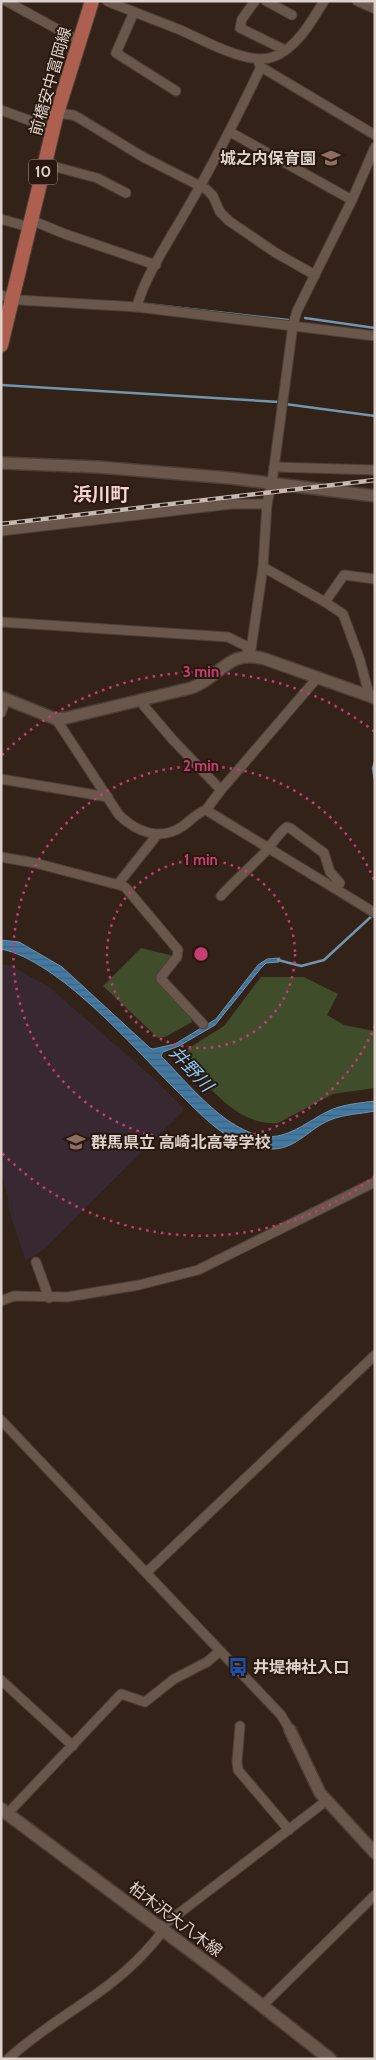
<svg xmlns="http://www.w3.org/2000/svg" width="376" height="2060" font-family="Cabin,'Noto Sans JP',sans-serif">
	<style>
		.education { fill: #382832 }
		.green { fill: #404d2b }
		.water { fill: url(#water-rules); stroke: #7194af }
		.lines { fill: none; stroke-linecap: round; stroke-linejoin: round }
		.stream { stroke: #7194af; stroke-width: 2.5 }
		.minor-casing { stroke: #4d3f37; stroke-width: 11 }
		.tertiary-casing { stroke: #4d3f37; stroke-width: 14 }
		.secondary-casing { stroke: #4d3f37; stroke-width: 15 }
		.primary-casing { stroke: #4d3f37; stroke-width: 16 }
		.minor { stroke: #6a574b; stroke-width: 9 }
		.tertiary { stroke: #6a574b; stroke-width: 11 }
		.secondary { stroke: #6a574b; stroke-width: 12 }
		.primary { stroke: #ae6050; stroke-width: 14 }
		.rail-casing { stroke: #c5b9b2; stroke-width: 4.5 }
		.rail { stroke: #28180e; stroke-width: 2.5; stroke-dasharray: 8; stroke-linecap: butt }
		.ring { fill: none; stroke: #c83d72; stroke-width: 2.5; stroke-dasharray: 2.5 5 }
		.labels { text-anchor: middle; stroke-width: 4; stroke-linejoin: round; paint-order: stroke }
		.shield { fill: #28180e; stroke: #a79a93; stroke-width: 1 }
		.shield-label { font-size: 15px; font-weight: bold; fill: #ded2cc }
		.street-label { font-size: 16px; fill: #ded2cc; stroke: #28180e }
		.poi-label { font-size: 16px; font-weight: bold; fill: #ded2cc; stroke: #28180e; text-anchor: start }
		.water-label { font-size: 18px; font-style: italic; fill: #8ac8f9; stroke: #28180e }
		.quarter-label { font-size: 19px; font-weight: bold; fill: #f7d4d0; stroke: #28180e }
		.centre { fill: #c83d72; stroke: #28180e; stroke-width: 2.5 }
		.ring-label { font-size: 15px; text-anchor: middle; font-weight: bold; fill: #c83d72; stroke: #28180e; stroke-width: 4; stroke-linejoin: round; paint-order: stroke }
	</style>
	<defs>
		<pattern id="water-rules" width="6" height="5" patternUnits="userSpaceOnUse" patternTransform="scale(1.25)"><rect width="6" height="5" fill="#4279a3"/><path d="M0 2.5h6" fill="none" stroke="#42627a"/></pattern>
	</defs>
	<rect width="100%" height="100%" fill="#322218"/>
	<path class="education" d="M1,964L10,965L49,987L152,1077L183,1108V1111L43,1250L26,1261L9,1211L8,1196L1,1174Z"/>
	<g class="green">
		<path d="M141,948L174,956L157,975L156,979L190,1016L192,1022L165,1037L158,1038L103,986Z"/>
		<path d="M261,977H304L338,994L327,1015L344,1025L375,1031V1088L333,1094L278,1123C245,1125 224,1103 202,1080C193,1071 186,1066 179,1054L224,1026Z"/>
	</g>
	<path class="water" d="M1,940L19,942L62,967L150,1048L153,1049L175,1044L216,1019L258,965L267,959L280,958L279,962L266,963L261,968L215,1025L179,1046L163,1052L161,1056C189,1084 237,1147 282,1135C300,1130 316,1116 333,1109C346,1104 361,1103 375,1101V1111C360,1114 345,1114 330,1120C310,1128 297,1148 274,1149C231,1151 202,1115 174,1088C132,1046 59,961 1,949Z"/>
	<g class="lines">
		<g class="stream">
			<path d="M146,304L288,320"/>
			<path d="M305,318L375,328"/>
			<path d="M1,385L279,402"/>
			<path d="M285,404L375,416"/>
			<path d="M375,762L373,768L375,780"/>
			<path d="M278,960L301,966L324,960L374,914"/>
		</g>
		<g class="minor-casing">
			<g id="minor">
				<path d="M6,1L79,41"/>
				<path d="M107,1C131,11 155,20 178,29C202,39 247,66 273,57C296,49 312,21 324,1"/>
				<path d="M255,1L242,19L240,28L285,50"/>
				<path d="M266,1L292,15"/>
				<path d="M357,1L375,9"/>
				<path d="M134,12L116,53L176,91"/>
				<path d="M259,64L261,67L375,135"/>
				<path d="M1,110L53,129"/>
				<path d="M57,113L73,115L79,118L143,157L206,189L213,196L220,212L229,221L276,253L315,275"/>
				<path d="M230,132L352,200"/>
				<path d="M45,164L97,178L126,193"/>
				<path d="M1,219L29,227"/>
				<path d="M31,220L65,234L156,265"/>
				<path d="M1,295L19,300L137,307L375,336"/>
				<path d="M137,307C143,279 172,236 187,209C214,163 238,115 261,67"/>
				<path d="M274,467L375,470"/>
				<path d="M1,531L232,504H267"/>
				<path d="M263,567L325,602L343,614L360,660L369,695"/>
				<path d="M325,602L344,575L375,579"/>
				<path d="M1,622L228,637L246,646L250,656"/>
				<path d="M250,656L263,567L267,504L273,475L293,325L297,311L352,200L375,147"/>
				<path d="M142,701L144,706L173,740L221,790"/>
				<path d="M1,713L6,699"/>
				<path d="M56,719L119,815C138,833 161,841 183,826C190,821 198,812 206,810L375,913"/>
				<path d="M1,779L108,797"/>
				<path d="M206,810L221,790L318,677"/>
				<path d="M1,857L35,863L123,886L126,888L178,950L177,957L161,977V979L203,1024"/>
				<path d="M118,884L157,835"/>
				<path d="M221,896C234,881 249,869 263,854C272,846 276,835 287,827L290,828L324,853L330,872L340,883L334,888"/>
				<path d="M36,1262L49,1298"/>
				<path d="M1,1301L14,1296L67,1297L139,1285L198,1270L375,1182"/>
				<path d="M1,1420L281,1715L290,1730"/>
				<path d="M147,1572L375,1355"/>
				<path d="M1,1680L73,1746"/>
				<path d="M240,1726L237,1762L238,1770L289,1830"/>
				<path d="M8,1813L121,1694L145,1702L174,1679L207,1662L220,1651"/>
				<path d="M262,2006L375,1895"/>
				<path d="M8,2059C51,2019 105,1996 145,1952C153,1943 161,1936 165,1924L326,1801"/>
			</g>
		</g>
		<g class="tertiary-casing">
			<g id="tertiary">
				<path d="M1,463L98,467L229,478L375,496"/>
				<path d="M1,697L56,719L66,718L191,688C221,678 227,648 265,659L375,698"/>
				<path d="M290,1730L320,1793L375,1853"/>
			</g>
		</g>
		<g class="secondary-casing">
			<path id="secondary" d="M1,1809L219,1972L330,2059"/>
		</g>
		<g class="primary-casing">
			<path id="primary" d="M1,345L57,113L92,1"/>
		</g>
		<use href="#minor" class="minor"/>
		<use href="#tertiary" class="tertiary"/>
		<use href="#secondary" class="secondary"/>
		<use href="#primary" class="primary"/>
		<g class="rail-casing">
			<path id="rail" d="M1,524L375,480"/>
		</g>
		<use href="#rail" class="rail"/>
	</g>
	<g class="ring">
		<circle cx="201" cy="954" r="94"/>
		<path d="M375 1026A188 188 0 1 1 375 882"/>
		<path d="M375 1176A282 282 0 0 1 2 1153M2 755A282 282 0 0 1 375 732"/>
	</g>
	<defs>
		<g id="school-bare" transform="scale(1.5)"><path d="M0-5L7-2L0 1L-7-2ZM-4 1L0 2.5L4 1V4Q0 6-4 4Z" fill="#8d6e63" stroke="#28180e" stroke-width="2.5" paint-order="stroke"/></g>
		<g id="bus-bare" transform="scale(1.5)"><path d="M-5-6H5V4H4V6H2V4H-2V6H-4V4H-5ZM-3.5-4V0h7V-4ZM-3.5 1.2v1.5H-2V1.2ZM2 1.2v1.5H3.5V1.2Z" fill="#1a4fb4" stroke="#28180e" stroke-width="2.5" paint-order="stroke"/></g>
	</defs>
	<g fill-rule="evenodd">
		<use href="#school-bare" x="331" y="158"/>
		<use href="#school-bare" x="76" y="1142"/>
		<use href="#bus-bare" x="238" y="1667"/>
	</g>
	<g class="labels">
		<rect class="shield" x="29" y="159.5" width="28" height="25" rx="4"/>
		<g class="shield-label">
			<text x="43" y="177">10</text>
		</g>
		<g class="street-label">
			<text transform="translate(50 81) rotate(-74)" y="6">前橋安中富岡線</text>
			<text transform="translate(176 1919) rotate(37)" y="6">柏木沢大八木線</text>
		</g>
		<g class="poi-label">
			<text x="316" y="164" text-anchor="end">城之内保育園</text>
			<text x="91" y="1148">群馬県立 高崎北高等学校</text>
			<text x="253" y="1673">井堤神社入口</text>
		</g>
		<g class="water-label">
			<text transform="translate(191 1069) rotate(47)" y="6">井野川</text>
		</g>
		<g class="quarter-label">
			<text x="101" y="501">浜川町</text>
		</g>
	</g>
	<circle cx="201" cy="954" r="8" class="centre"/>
	<g class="ring-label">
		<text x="201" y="677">3 min</text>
		<text x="201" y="771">2 min</text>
		<text x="201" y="865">1 min</text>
	</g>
	<rect width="376" height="2060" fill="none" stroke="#ded2cc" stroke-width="5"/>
</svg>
